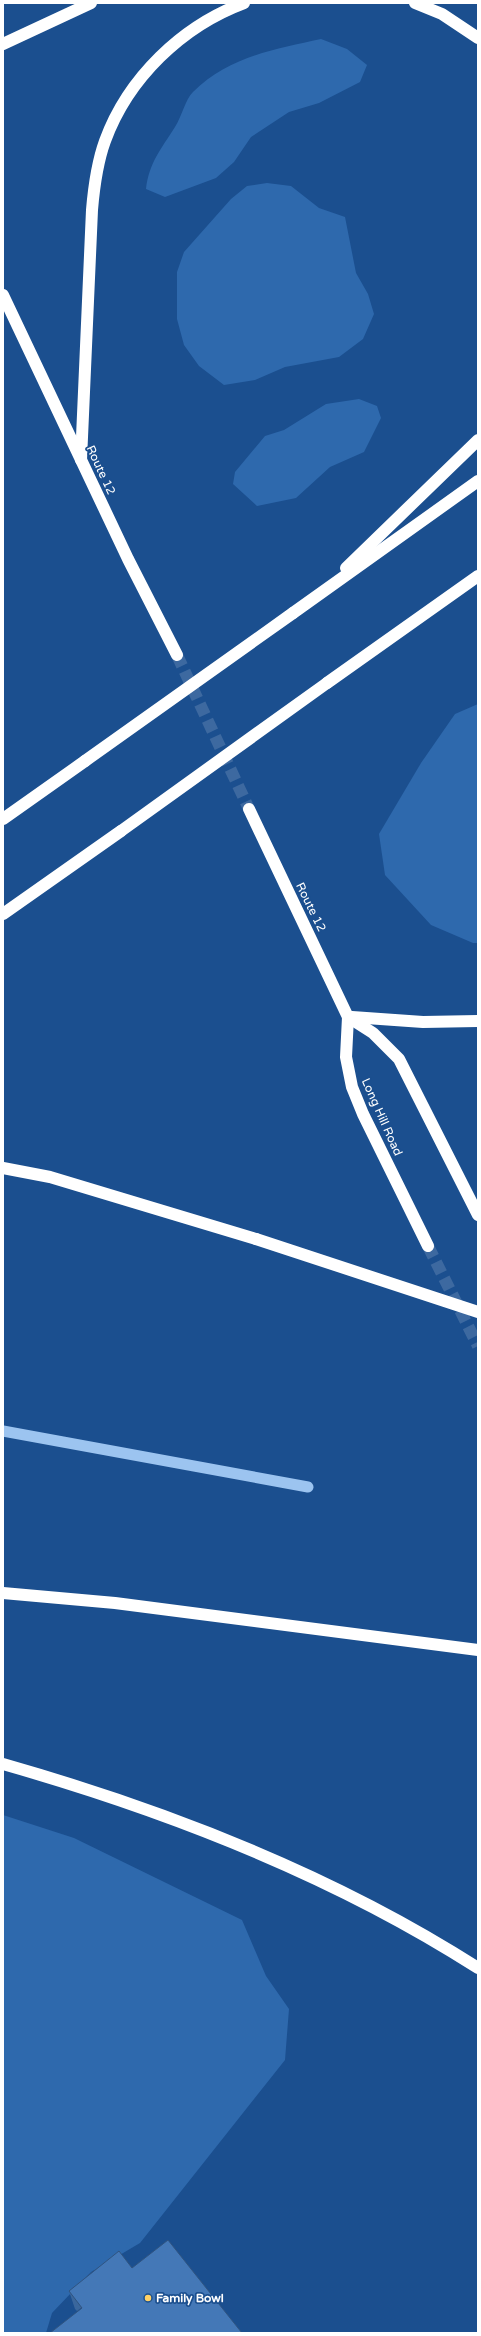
<svg xmlns="http://www.w3.org/2000/svg" width="481" height="2336" font-family="'Varela Round',sans-serif">
	<style>
		.green { fill: #2e69ad }
		.lines { fill: none; stroke-linecap: round; stroke-linejoin: round }
		.stream { stroke: #9cc4f0; stroke-width: 11 }
		.highway-tunnel { stroke: #3d69a0; stroke-width: 12; stroke-dasharray: 12 6; stroke-linecap: butt }
		.highway { stroke: #fff; stroke-width: 12 }
		.highway-bridge { stroke: #fff; stroke-width: 12 }
		.wall { fill: #3a679d }
		.building { fill: #4478b7; stroke: #305480 }
		.poi-dot { fill: #ffd166; stroke: #1b4f8f; stroke-width: 1.5 }
		.labels { text-anchor: middle; stroke-width: 3.5; stroke-linejoin: round; paint-order: stroke }
		.street-label { font-size: 12px; fill: #fff; stroke: #1b4f8f }
		.poi-label { font-size: 12px; font-weight: bold; fill: #fff; stroke: #1b4f8f; text-anchor: start }
	</style>
	<rect width="100%" height="100%" fill="#1b4f8f"/>
	<g class="green">
		<path d="M321,39L347,49L367,65L360,82L319,103L289,112L251,137L234,162L216,178L165,197L146,189C149,163 161,149 175,127C182,116 185,100 193,92C228,57 275,49 321,39Z"/>
		<path d="M267,183L291,186L319,208L345,217L356,273L368,294L374,314L363,339L339,357L285,367L255,380L224,385L199,366L184,345L177,319V272L184,252L231,199L247,186Z"/>
		<path d="M359,399L377,406L381,418L364,452L330,467L296,498L257,506L233,484L235,472L265,436L284,430L326,404Z"/>
		<path d="M478,704V943H473L431,925L385,875L379,834L421,763L455,714Z"/>
		<path d="M3,1815L74,1838L242,1920L266,1976L289,2009L285,2060L140,2243L91,2272L52,2313L46,2333H3Z"/>
	</g>
	<g class="lines">
		<path class="stream" d="M3,1431L308,1487"/>
		<g class="highway-tunnel">
			<path d="M177,655L249,809"/>
			<path d="M428,1246L478,1346"/>
		</g>
		<g class="highway">
			<path d="M415,3L442,14L478,38"/>
			<path d="M3,44L91,3"/>
			<path d="M3,295L128,559L177,655"/>
			<path d="M81,460L92,210C94,186 97,163 105,141C128,78 182,26 244,3"/>
			<path d="M346,568L478,440"/>
			<path d="M293,613L478,481"/>
			<path d="M327,683L478,576"/>
			<path d="M249,809L348,1017"/>
			<path d="M3,819L85,761"/>
			<path d="M3,914L121,831"/>
			<path d="M348,1017L346,1057L352,1087L363,1114L428,1246"/>
			<path d="M348,1017L373,1033L399,1059L478,1215"/>
			<path d="M352,1017L423,1022L478,1021"/>
			<path d="M3,1168L50,1177L256,1239"/>
			<path d="M3,1593L115,1603L478,1650"/>
			<path d="M3,1764C168,1811 333,1875 478,1968"/>
		</g>
		<g class="highway-bridge">
			<path d="M85,761L293,613"/>
			<path d="M121,831L327,683"/>
			<path d="M256,1239L478,1312"/>
		</g>
	</g>
	<path class="wall" d="M132,2268L77,2311L75,2309L69,2291Z"/>
	<path class="building" d="M168,2240L242,2333H50L82,2308L69,2291L119,2251L132,2268Z"/>
	<circle class="poi-dot" cx="148" cy="2298" r="4"/>
	<g class="labels">
		<g class="street-label">
			<text transform="translate(101 470) rotate(65)" y="4">Route 12</text>
			<text transform="translate(311 907) rotate(64)" y="4">Route 12</text>
			<text transform="translate(382 1117) rotate(66)" y="4">Long Hill Road</text>
		</g>
		<g class="poi-label">
			<text x="156" y="2302">Family Bowl</text>
		</g>
	</g>
	<rect width="481" height="2336" fill="none" stroke="#ffffff" stroke-width="8"/>
</svg>
